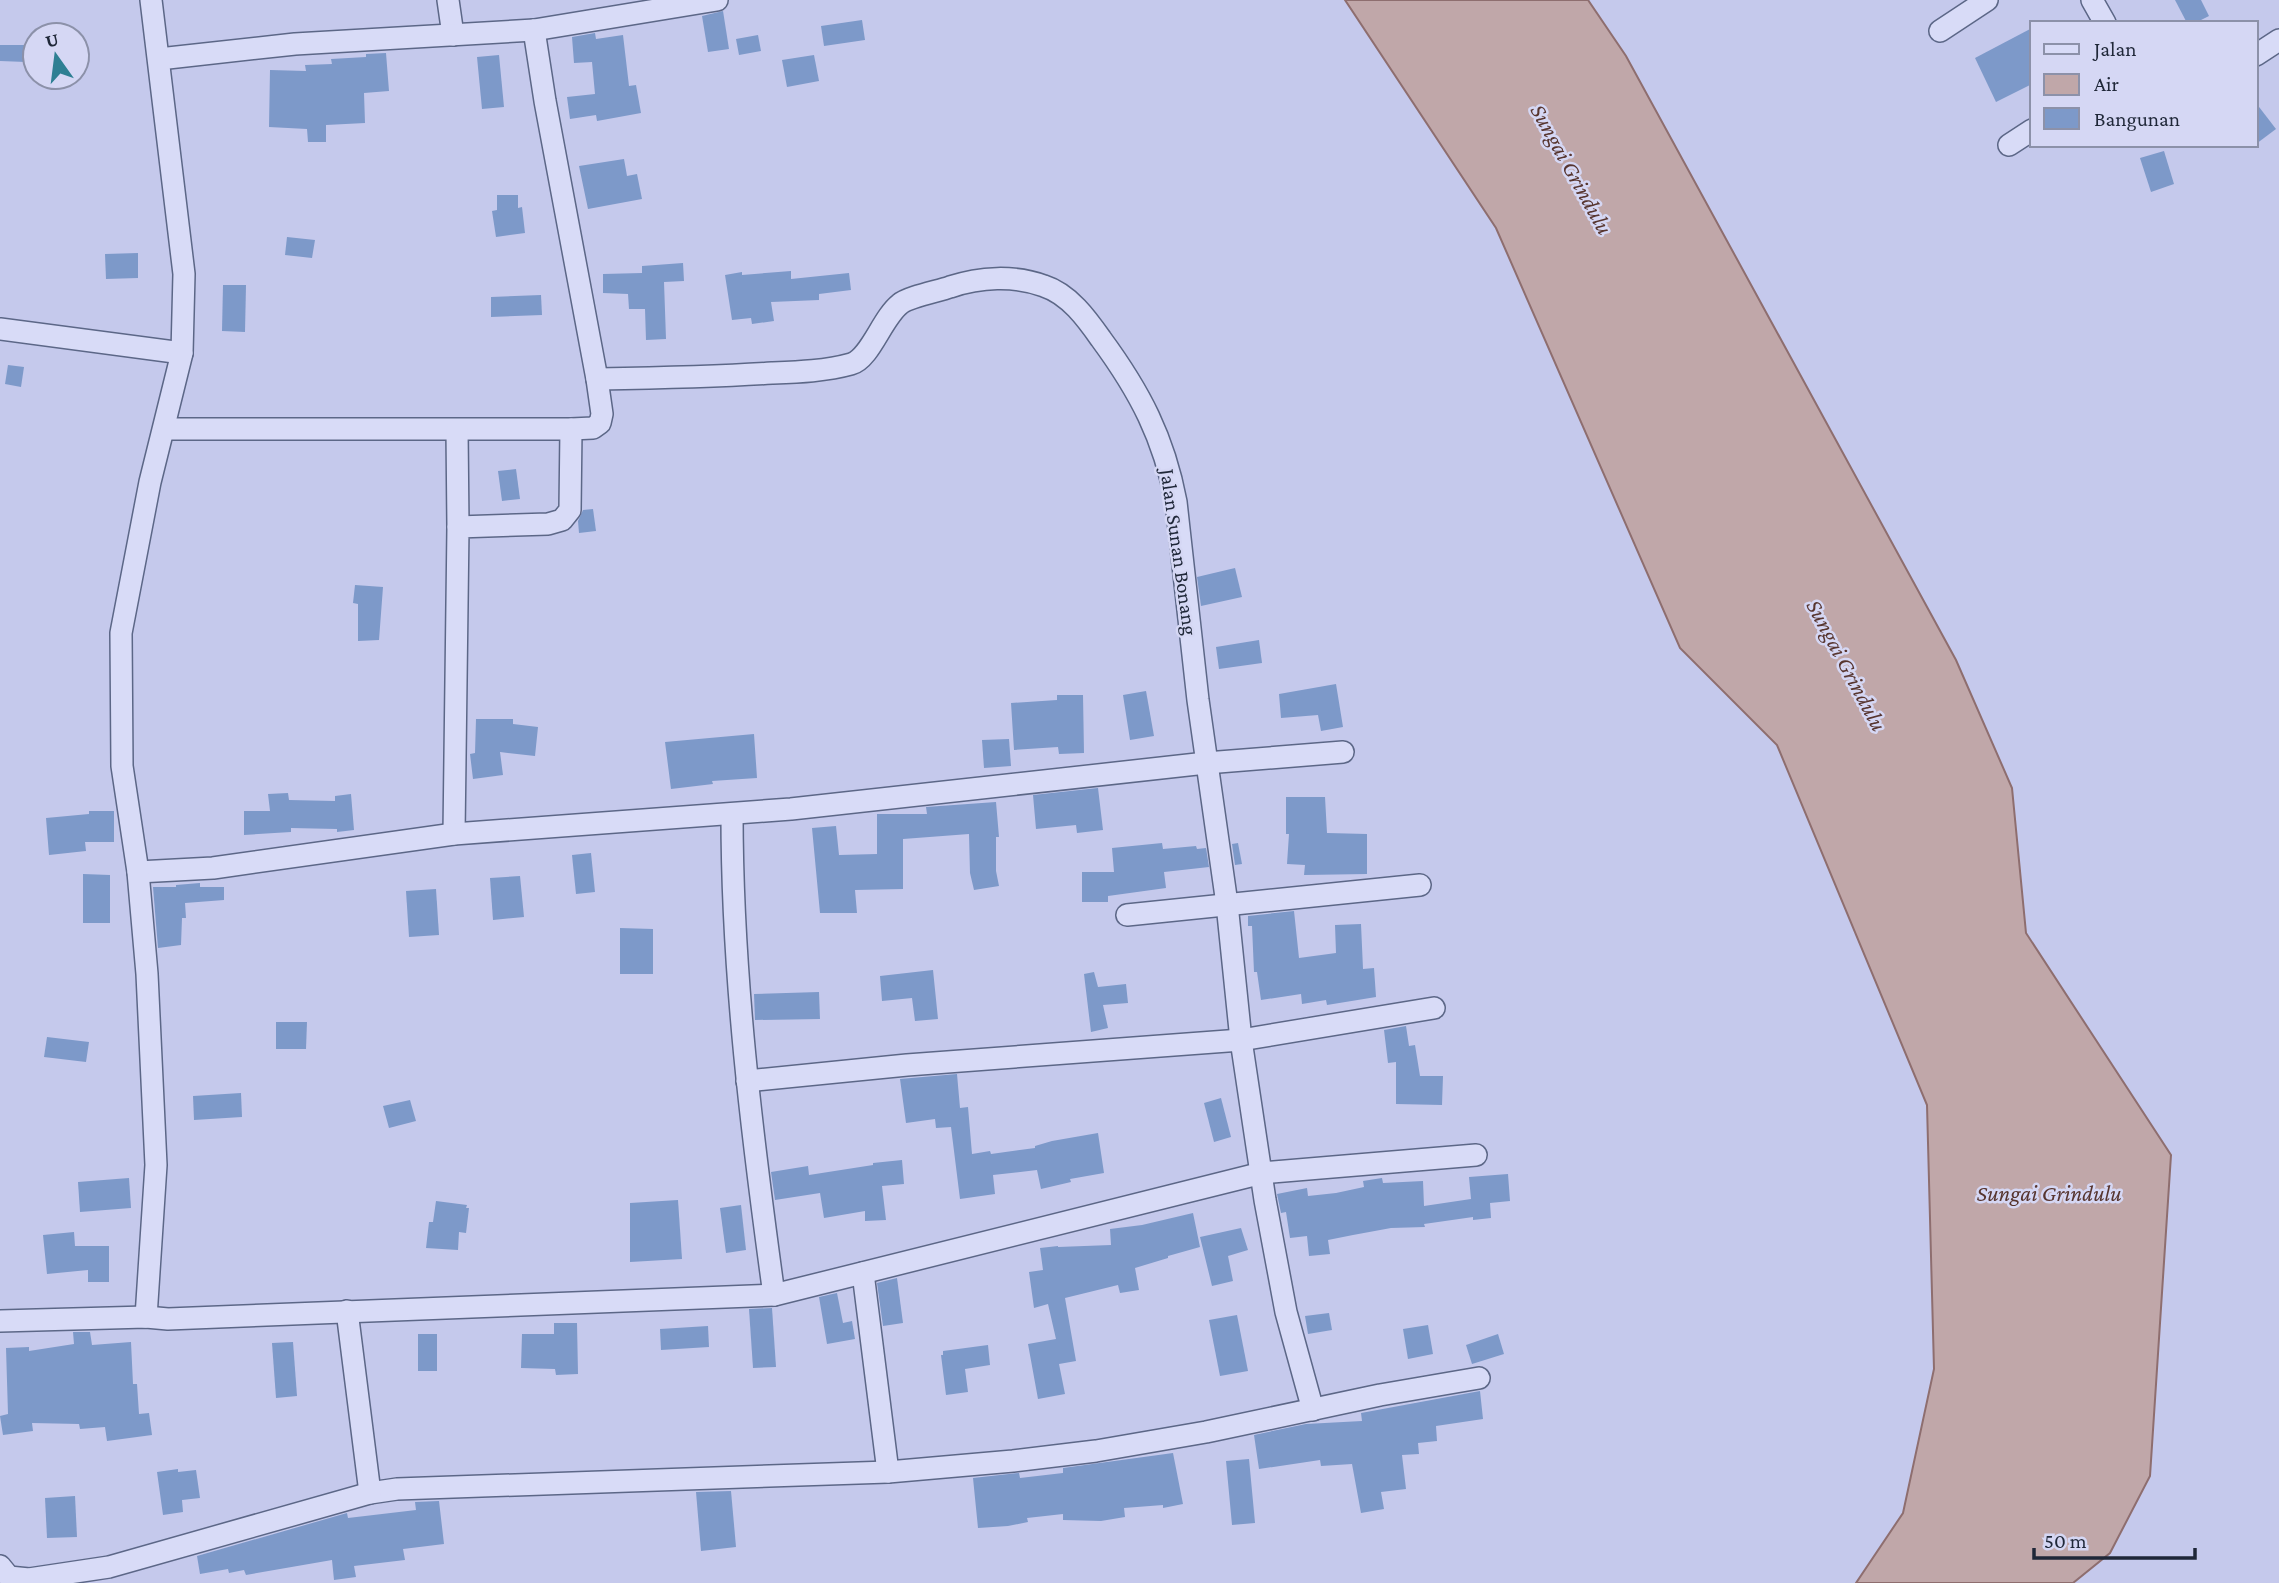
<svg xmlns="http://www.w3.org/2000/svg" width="2279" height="1583" font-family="'Crimson Pro',serif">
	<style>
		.water { fill: #c0a7a9; stroke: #8e6e6f; stroke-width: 2 }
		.building { fill: #7d99c9 }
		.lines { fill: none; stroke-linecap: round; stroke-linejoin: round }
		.minor-casing { stroke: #5c6787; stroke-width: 24 }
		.minor { stroke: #d8dbf7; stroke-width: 21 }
		.labels { text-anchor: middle; stroke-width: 5; stroke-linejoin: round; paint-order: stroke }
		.street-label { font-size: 21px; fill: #1f2738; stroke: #d5d7f4 }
		.water-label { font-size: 23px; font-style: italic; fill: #57352f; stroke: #d5d7f4 }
	</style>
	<rect width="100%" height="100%" fill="#c5c9ec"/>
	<path class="water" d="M1345,0H1588L1626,56L1956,660L2012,788L2026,933L2171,1155L2150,1476L2110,1553L2073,1583H1856L1903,1513L1934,1369L1927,1105L1777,745L1680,648L1496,228Z"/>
	<g class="building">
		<path d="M2175,0H2201L2209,16L2195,23H2187Z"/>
		<path d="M723,11L729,49L708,52L702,16Z"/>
		<path d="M862,20L865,40L824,46L821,26Z"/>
		<path d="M2032,28V84L1996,102L1975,58Z"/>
		<path d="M595,33L596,39L623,35L629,86L636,85L641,113L597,121L596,115L570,119L567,97L595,94L592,62L574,63L572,37Z"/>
		<path d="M758,35L761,51L739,55L736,39Z"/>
		<path d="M0,45H27L26,62L0,61Z"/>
		<path d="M386,53L389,91L364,93L365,123L326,125V142H308L307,129L269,127L270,70L306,71L305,65L332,64L331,59L366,57V54Z"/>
		<path d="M499,55L504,107L482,109L477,57Z"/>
		<path d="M814,55L819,81L787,87L782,60Z"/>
		<path d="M2256,103L2276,129L2256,144Z"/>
		<path d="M2164,151L2174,184L2151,192L2140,158Z"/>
		<path d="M624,159L627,176L637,174L642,199L588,209L579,166Z"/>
		<path d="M497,195H518V208L522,207L525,233L496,237L492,211L497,210Z"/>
		<path d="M287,237L315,240L312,258L285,255Z"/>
		<path d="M138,253V278L106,279L105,254Z"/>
		<path d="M683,263L684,281L664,282L666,339L646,340L645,309H629L628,294L603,293V274L642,273V266Z"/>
		<path d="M791,271V279L849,273L851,290L819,294V300L771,302L774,321L752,324L751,318L732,320L725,275L742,272V275Z"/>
		<path d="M223,285H246L245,332L222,331Z"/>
		<path d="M541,295L542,315L491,317V297Z"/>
		<path d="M8,365L24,367L21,387L5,384Z"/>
		<path d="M516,469L520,499L502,501L498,471Z"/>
		<path d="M593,509L596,531L579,533L578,521L583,510Z"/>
		<path d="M1235,568L1242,597L1201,606L1197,577Z"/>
		<path d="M355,585L383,587L379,640L358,641V604L353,603Z"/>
		<path d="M1259,640L1262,663L1219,669L1216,647Z"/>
		<path d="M1336,684L1343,727L1321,731L1318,715L1281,718L1279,694Z"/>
		<path d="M1146,691L1154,736L1130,740L1123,695Z"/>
		<path d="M1057,695H1083L1084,753L1059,754L1058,747L1014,750L1011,703L1057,700Z"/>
		<path d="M476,719H513V724L538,727L535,756L500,752L503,775L473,779L470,754L475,753Z"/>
		<path d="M754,734L757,778L712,781L713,784L671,789L665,742Z"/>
		<path d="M1009,739L1011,766L984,768L982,740Z"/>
		<path d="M1098,788L1103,830L1077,833L1076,825L1036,829L1033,795Z"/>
		<path d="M288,793L289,800L335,801V796L351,794L354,830L337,832V829L291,828V832L244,835V811H270L268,794Z"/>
		<path d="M1286,797H1325L1327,833L1367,834V874L1304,875L1305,865L1287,864L1289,834H1286Z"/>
		<path d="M996,802L999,837H996V871L999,886L974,890L970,873L969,834L903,839V889L855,890L857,913H820L812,828L836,826L839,855L877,854V814H927L926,807Z"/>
		<path d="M89,811H114V842H85L86,851L49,855L46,818L89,814Z"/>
		<path d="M1162,843L1163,849L1196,846L1197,849L1206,848L1209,867L1164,872L1166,888L1108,896V902H1082V872H1114L1112,848Z"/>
		<path d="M1238,843L1242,864L1235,865L1232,844Z"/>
		<path d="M591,853L595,892L576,894L572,855Z"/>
		<path d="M83,874L110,875V923H83Z"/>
		<path d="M520,876L524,917L493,920L490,878Z"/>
		<path d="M200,883V887H224V900L185,903L186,918H182L181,945L158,948L153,887H176V885Z"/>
		<path d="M436,889L439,935L409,937L406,891Z"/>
		<path d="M1294,911L1299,958L1336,953L1335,925L1361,924L1363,969L1374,968L1376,997L1327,1005L1326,1000L1302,1004L1301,994L1261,1000L1257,972H1254L1252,926H1248V916Z"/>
		<path d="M620,928L653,929V974H620Z"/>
		<path d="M933,970L938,1019L915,1021L912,998L882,1001L880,976Z"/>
		<path d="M1094,972L1098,987L1126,984L1128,1003L1103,1005L1108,1028L1091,1032L1084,974Z"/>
		<path d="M819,992L820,1019L755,1020L754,994Z"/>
		<path d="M276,1022H307L306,1049H276Z"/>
		<path d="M1406,1026L1409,1046L1415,1045L1420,1076H1443L1442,1105L1396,1104V1062L1388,1063L1384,1030Z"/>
		<path d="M47,1037L89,1042L86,1062L44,1057Z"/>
		<path d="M957,1074L960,1108L968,1107L972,1154L990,1151L991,1154L1035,1148V1146L1052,1141L1098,1133L1104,1173L1070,1179L1071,1182L1041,1189L1037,1170L993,1175L995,1194L960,1199L951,1127L936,1128L935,1119L906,1123L900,1079Z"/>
		<path d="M241,1093L242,1117L194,1120L193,1096Z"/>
		<path d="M1221,1098L1231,1137L1214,1142L1204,1103Z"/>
		<path d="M410,1100L416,1121L389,1128L383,1106Z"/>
		<path d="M902,1160L904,1184L882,1186L886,1220L865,1221V1211L824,1218L820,1193L775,1200L771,1172L808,1166L809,1175L873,1165V1163Z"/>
		<path d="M1508,1174L1510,1201L1490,1203L1491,1218L1473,1220V1217L1424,1224L1425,1227L1391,1228L1353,1235L1328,1240L1330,1254L1309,1256L1307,1236L1290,1238L1286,1212L1281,1213L1277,1194L1307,1188L1308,1196L1336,1193L1364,1187L1363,1181L1382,1178L1383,1183L1423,1181L1424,1206L1471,1199L1469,1177Z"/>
		<path d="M129,1178L131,1208L80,1212L78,1182Z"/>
		<path d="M678,1200L682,1259L630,1262V1203Z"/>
		<path d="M436,1201L467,1205L466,1208H469L466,1233L459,1232L458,1250L426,1248L429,1222H433Z"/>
		<path d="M741,1205L746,1250L726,1253L720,1208Z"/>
		<path d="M1193,1213L1200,1247L1168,1256V1258L1135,1268L1139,1290L1120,1293L1118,1285L1065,1298L1076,1361L1059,1364L1065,1394L1038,1399L1028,1344L1056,1339L1048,1304L1034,1308L1029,1272L1043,1270L1040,1248L1058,1246V1247L1111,1245L1110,1229L1142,1225Z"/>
		<path d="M1241,1228L1248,1250L1228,1256L1233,1281L1212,1286L1200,1237Z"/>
		<path d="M74,1232L75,1246H109V1282H88V1270L47,1274L43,1235Z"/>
		<path d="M897,1278L903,1323L883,1326L877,1283Z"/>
		<path d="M837,1293L843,1323L852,1321L855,1339L827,1344L819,1297Z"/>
		<path d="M772,1308L776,1367L753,1368L749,1309Z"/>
		<path d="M1329,1313L1332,1330L1308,1334L1305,1316Z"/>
		<path d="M1237,1315L1248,1371L1220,1376L1209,1320Z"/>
		<path d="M554,1323H577L578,1374L556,1375L555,1369L521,1368L522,1334H554Z"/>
		<path d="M1428,1325L1433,1354L1408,1359L1403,1329Z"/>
		<path d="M708,1326L709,1347L661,1350L660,1329Z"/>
		<path d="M73,1332H90L92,1345L131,1342L133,1384H137L139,1414L149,1413L152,1435L107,1441L105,1427L80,1429L79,1424L32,1423L33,1431L3,1435L0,1416L8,1414L6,1348L29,1347V1351L74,1344Z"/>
		<rect x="418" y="1334" width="19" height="37"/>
		<path d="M1498,1334L1504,1354L1472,1364L1466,1345Z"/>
		<path d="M293,1342L297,1396L276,1398L272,1343Z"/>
		<path d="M988,1345L990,1365L965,1369L968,1392L946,1395L941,1355H943V1351Z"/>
		<path d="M1480,1391L1483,1419L1436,1426L1437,1441L1418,1443L1419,1454L1402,1455L1406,1489L1381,1492L1384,1509L1361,1513L1352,1464L1321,1466L1320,1460L1259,1469L1254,1435L1306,1424L1362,1421L1361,1413Z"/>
		<path d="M1173,1453L1183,1504L1163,1508V1505L1124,1508L1125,1517L1101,1521L1063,1520V1514L1027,1518L1028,1522L1008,1526L978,1528L973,1478L1019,1473L1020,1478L1063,1473V1468Z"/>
		<path d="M1249,1459L1255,1523L1232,1525L1226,1461Z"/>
		<path d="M178,1469V1472L196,1470L200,1498L182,1500L183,1512L163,1515L157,1472Z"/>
		<path d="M731,1491L736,1547L701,1551L696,1492Z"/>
		<path d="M75,1496L77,1537L47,1538L45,1498Z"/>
		<path d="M439,1501L444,1544L403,1549L405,1560L354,1566L356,1577L334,1580L332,1560L246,1575L244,1570L229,1573L228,1569L200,1574L197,1556L347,1513L348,1518L416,1510L415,1502Z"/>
	</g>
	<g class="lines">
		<g class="minor-casing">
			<g id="minor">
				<path d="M448,0L453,35"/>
				<path d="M2092,0L2105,23"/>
				<path d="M1940,31L1987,0"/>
				<path d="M2256,55L2279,40"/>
				<path d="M159,59L295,44L534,30L717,0"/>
				<path d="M2009,145L2032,130"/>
				<path d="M0,329L182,353"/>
				<path d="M597,379C655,378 714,377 772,373C798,372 826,371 851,364C870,359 882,318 900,304C908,297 939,291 950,287C980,277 1014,275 1044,286C1069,294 1087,319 1101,339C1140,392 1164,438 1176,502L1198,700L1227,904L1241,1040L1265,1200L1286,1312L1313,1410"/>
				<path d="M164,429H571L593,428L600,423L602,414L597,379L545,101L534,30"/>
				<path d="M457,430L458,527"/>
				<path d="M732,814C732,975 752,1135 774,1295"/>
				<path d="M454,834L458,527L548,524L562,520L570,510L571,429"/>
				<path d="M138,872L213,868L454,834L791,809L1206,763L1343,752"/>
				<path d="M1127,915L1420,885"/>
				<path d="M747,1081L907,1065L1241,1040L1434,1008"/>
				<path d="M863,1273L888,1472"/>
				<path d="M347,1311L370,1493L397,1489L888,1472L1013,1461L1096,1451L1206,1432L1380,1395L1479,1378"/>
				<path d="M146,1317L156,1165L147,974L138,872L122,766L121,633L150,482L182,353L184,274L151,0"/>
				<path d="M0,1321L146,1317L168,1319L774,1295L1262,1173L1476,1155"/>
				<path d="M0,1566L9,1577L29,1579L109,1567L370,1493"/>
			</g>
		</g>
		<use href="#minor" class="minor"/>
	</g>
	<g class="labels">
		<g class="street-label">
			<text transform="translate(1179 552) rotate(82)" y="7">Jalan Sunan Bonang</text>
		</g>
		<g class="water-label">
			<text transform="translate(1572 169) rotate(61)" y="8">Sungai Grindulu</text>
			<text transform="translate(1847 665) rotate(62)" y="8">Sungai Grindulu</text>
			<text x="2049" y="1201">Sungai Grindulu</text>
		</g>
	</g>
	<rect x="2030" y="21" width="228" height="126" fill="#d5d7f4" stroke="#8c91a9" stroke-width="2"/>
	<rect x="2044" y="44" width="35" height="10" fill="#d8dbf7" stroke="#8c91a9" stroke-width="2"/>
	<text x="2094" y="56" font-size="21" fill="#1f2738">Jalan</text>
	<rect x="2044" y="74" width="35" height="21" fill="#c0a7a9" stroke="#8c91a9" stroke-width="2"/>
	<text x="2094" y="91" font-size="21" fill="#1f2738">Air</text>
	<rect x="2044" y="108" width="35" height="21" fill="#7d99c9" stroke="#8c91a9" stroke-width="2"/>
	<text x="2094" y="126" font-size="21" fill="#1f2738">Bangunan</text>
	<g transform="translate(56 56) rotate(346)"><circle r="33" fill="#d5d7f4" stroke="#8c91a9" stroke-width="2"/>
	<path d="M0-5L12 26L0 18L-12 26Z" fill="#2e7f93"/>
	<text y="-10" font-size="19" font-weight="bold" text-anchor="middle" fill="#1f2738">U</text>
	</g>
	<path d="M2034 1548v10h161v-10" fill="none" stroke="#1f2738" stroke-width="3.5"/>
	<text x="2044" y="1548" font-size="21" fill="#1f2738" stroke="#d5d7f4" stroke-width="5" paint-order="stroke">50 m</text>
</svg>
